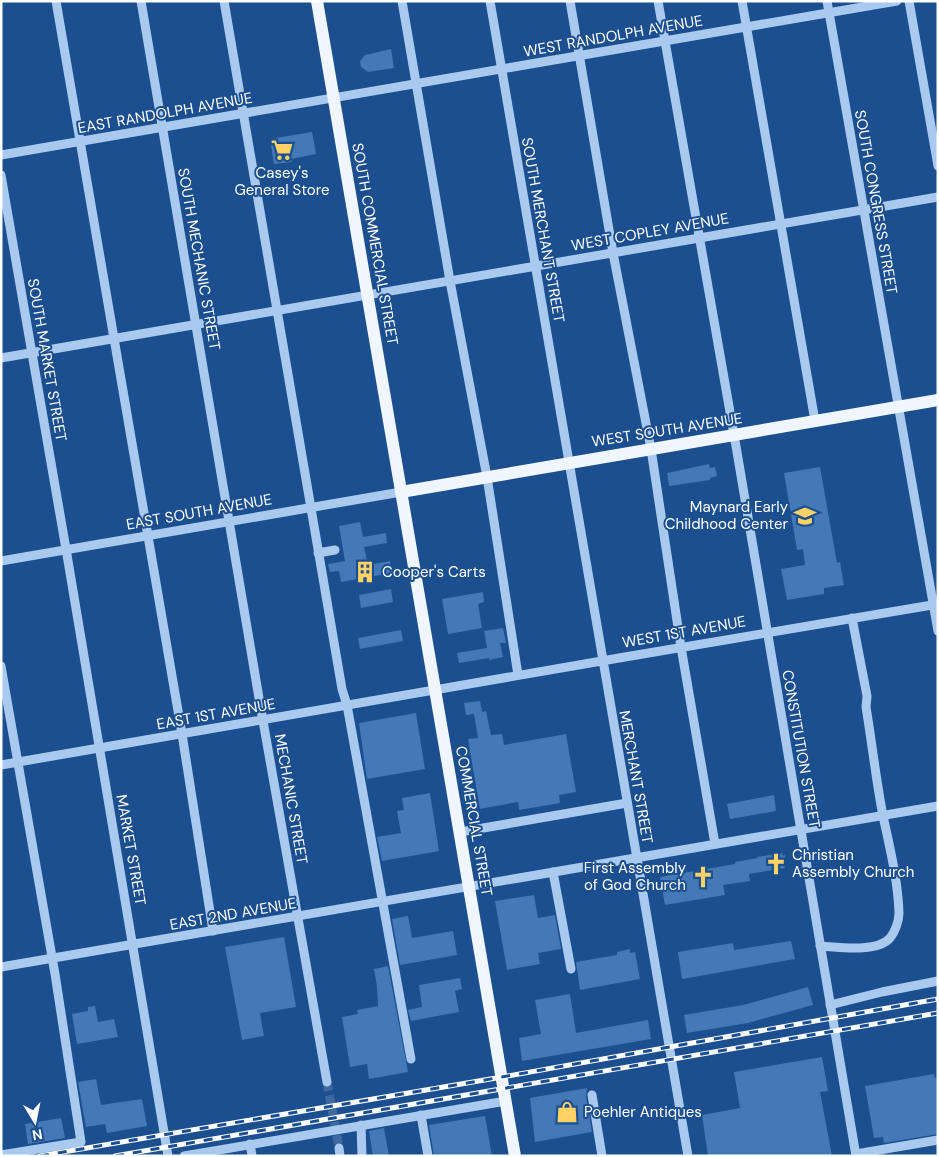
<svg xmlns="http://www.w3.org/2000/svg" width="939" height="1157" font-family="'DM Sans',sans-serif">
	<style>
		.building { fill: #4478b7 }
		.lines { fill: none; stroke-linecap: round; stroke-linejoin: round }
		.minor-tunnel { stroke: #3d69a0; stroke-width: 9; stroke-dasharray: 9 4.5; stroke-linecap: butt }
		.minor { stroke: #a9c9ee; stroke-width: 9 }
		.major { stroke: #f0f6ff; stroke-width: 12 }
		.rail-casing { stroke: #fff; stroke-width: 5 }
		.rail { stroke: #1b4f8f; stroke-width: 3; stroke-dasharray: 9; stroke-linecap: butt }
		.labels { text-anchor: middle; stroke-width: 4; stroke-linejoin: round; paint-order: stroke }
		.street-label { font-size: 15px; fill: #fff; stroke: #1b4f8f }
		.poi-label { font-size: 15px; fill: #fff; stroke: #1b4f8f; text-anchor: start }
	</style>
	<rect width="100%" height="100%" fill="#1b4f8f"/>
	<g class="building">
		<path d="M391,49L394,68L368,72L361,67L360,61L365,55Z"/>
		<path d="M312,132L316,154L291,159L292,162L274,164L270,139Z"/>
		<path d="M709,464L710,468L715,467L717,476L710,478V480L669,486L667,473Z"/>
		<path d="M820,467L837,563L840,562L844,585L824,588V594L787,600L781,569L805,565L803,549L797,550L784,473Z"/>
		<path d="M360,522L363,537L386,533L387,543L364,547L368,565L390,561L392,573L341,582L339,571L330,572L328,564L345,561L339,526Z"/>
		<path d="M391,589L393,602L361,608L359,595Z"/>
		<path d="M483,592L484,602L478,604L482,628L448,634L442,599Z"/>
		<path d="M503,628L506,643H500L503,657L489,660V658L459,663L457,653L487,648L484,631Z"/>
		<path d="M401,630L403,641L360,649L358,638Z"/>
		<path d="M480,701L482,712L486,711L491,735L502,734L504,745L566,734L576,792L559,795L560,803L519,810L518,802L480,809L468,739L478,738L474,714L466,715L464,703Z"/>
		<path d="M416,713L425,769L367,779L359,723Z"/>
		<path d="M430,793L439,851L382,861L377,837L401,833L397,811L404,810L402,798Z"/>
		<path d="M774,795L776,811L730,819L727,804Z"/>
		<path d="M782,853L783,856L785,855L786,864L784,865L785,868L749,874L750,881L723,885L725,895L665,905L660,877L735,864V862L758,858L757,857Z"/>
		<path d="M534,895L538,918L555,915L561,949L538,953L540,964L507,970L495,901Z"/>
		<path d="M408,916L412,938L453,931L457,955L400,965L392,919Z"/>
		<path d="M284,937L296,1007L260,1013L264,1036L242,1040L225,947Z"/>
		<path d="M791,941L795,959L682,979L678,952L733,943L734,950Z"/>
		<path d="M630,949V953L635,952L640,979L580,990L576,962L617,955V952Z"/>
		<path d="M388,966L408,1072L369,1079L367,1064L350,1067L342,1017L358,1014L357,1010L378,1006L377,987L374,969Z"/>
		<path d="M460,978L462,989L455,991L459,1012L411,1021L408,1010L422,1007L419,985Z"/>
		<path d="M808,987L813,1005L748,1023L687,1033L684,1015L743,1005Z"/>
		<path d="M570,994L576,1033L648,1020L651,1039L522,1061L519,1038L541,1034L535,1000Z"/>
		<path d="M95,1006L98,1022L114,1019L118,1037L77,1044L72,1014L88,1011V1007Z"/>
		<path d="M822,1057L828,1091L820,1092L832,1156H708L702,1115L740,1108L734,1072Z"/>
		<path d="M934,1074L935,1078H938V1134L884,1143L883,1137L874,1138L865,1086Z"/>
		<path d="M96,1079L101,1105L142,1099L147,1126L107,1133L105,1124L86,1127L78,1082Z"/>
		<path d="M587,1088L586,1096L592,1132L535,1142L530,1098Z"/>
		<path d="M485,1116L492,1156H434L429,1125Z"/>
		<path d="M61,1118L65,1138L28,1144L25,1124Z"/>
		<path d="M384,1128L389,1156H373L369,1131Z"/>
	</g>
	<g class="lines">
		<path class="minor-tunnel" d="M327,1082L339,1148"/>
		<g class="minor">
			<path d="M56,1L182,734L213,931"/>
			<path d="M141,1L260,704L327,1082"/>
			<path d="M224,1L342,689L347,705L411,1059"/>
			<path d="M402,1L450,281L487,477L518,675"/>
			<path d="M490,1L688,1156"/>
			<path d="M570,1L613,253L651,449L681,647L715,844"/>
			<path d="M658,1L737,452L856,1156"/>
			<path d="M742,1L815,421"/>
			<path d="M827,1L938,631"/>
			<path d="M909,1L938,166"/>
			<path d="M1,155L897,1"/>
			<path d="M1,175L66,549L168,1156"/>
			<path d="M1,358L938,197"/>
			<path d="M318,553L335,550"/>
			<path d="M1,561L401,492"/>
			<path d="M1,666L55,974L81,1142L1,1155"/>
			<path d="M1,765L619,658L938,604"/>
			<path d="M460,832L627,803"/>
			<path d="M553,872L571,969"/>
			<path d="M820,946C838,947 877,953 890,938C895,932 899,921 899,913C898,881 890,848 883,816C876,780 872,743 866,707L867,696L852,618"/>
			<path d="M1,967L938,806"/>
			<path d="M830,1005L882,992L938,981"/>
			<path d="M592,1095L602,1156"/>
			<path d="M421,1115L428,1156"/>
			<path d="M361,1125L362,1156"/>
			<path d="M250,1144L252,1156"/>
			<path d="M339,1148L340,1156"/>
			<path d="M856,1154L938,1140"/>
			<path d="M184,1156L506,1101"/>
		</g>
		<g class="major">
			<path d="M317,1L515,1156"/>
			<path d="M401,492L938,400"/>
		</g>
		<g class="rail-casing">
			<g id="rail">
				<path d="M40,1156L502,1077L938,999"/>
				<path d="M115,1156L938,1013"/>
			</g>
		</g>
		<use href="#rail" class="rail"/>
	</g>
	<defs>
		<g id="supermarket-bare" transform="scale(1.725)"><path d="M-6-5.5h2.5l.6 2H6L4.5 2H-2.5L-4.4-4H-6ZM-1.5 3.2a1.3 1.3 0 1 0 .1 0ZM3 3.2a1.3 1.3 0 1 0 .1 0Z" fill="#ffd166" stroke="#1b4f8f" stroke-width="2.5" paint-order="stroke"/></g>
		<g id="school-bare" transform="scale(1.725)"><path d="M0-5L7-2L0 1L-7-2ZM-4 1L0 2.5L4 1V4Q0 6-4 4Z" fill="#ffd166" stroke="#1b4f8f" stroke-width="2.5" paint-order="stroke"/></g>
		<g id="building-bare" transform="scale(1.725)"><path d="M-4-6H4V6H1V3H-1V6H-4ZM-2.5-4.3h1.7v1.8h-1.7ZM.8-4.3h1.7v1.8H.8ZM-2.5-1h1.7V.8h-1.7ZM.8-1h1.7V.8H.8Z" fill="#ffd166" stroke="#1b4f8f" stroke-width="2.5" paint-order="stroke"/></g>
		<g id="church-bare" transform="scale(1.725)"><path d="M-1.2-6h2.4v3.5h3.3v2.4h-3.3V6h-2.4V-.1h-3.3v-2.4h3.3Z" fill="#ffd166" stroke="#1b4f8f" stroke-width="2.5" paint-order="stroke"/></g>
		<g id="shop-bare" transform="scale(1.725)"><path d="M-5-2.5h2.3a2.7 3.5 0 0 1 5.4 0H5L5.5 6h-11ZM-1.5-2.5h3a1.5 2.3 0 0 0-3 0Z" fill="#ffd166" stroke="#1b4f8f" stroke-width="2.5" paint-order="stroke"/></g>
	</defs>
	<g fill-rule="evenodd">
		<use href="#supermarket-bare" x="282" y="150"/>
		<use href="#school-bare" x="805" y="516"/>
		<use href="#building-bare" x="365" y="572"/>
		<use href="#church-bare" x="776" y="864"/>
		<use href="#church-bare" x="703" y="877"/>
		<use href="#shop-bare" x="567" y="1112"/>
	</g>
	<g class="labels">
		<g class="street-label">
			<text transform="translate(613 36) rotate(-10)" y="5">WEST RANDOLPH AVENUE</text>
			<text transform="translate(165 113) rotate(-10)" y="5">EAST RANDOLPH AVENUE</text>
			<text transform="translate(876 202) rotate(80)" y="5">SOUTH CONGRESS STREET</text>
			<text transform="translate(543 230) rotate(80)" y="5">SOUTH MERCHANT STREET</text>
			<text transform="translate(650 232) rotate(-10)" y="5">WEST COPLEY AVENUE</text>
			<text transform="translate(375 244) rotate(80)" y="5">SOUTH COMMERCIAL STREET</text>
			<text transform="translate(199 259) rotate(80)" y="5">SOUTH MECHANIC STREET</text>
			<text transform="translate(47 360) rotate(80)" y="5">SOUTH MARKET STREET</text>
			<text transform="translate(667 430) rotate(-9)" y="5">WEST SOUTH AVENUE</text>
			<text transform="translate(199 512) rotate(-10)" y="5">EAST SOUTH AVENUE</text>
			<text transform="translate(684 632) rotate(-10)" y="5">WEST 1ST AVENUE</text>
			<text transform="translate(216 714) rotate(-10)" y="5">EAST 1ST AVENUE</text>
			<text transform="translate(801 749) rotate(80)" y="5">CONSTITUTION STREET</text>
			<text transform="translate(636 777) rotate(80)" y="5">MERCHANT STREET</text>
			<text transform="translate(291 799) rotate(80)" y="5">MECHANIC STREET</text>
			<text transform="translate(474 821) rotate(80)" y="5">COMMERCIAL STREET</text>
			<text transform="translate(131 850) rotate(80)" y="5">MARKET STREET</text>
			<text transform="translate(233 914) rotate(-10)" y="5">EAST 2ND AVENUE</text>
		</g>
		<g class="poi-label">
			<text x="282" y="178" text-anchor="middle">Casey's<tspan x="282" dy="17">General Store</tspan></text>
			<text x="788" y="512" text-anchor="end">Maynard Early<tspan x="788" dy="17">Childhood Center</tspan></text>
			<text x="382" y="577">Cooper's Carts</text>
			<text x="792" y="860">Christian<tspan x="792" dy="17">Assembly Church</tspan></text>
			<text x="686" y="873" text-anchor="end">First Assembly<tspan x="686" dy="17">of God Church</tspan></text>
			<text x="584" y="1117">Poehler Antiques</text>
		</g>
	</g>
	<rect width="939" height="1157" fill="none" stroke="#ffffff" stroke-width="5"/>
	<g transform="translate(35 1122) rotate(170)" stroke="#1b4f8f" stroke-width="4" paint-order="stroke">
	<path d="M0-4L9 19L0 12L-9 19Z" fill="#ffffff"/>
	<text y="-8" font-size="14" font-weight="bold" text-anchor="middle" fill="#ffffff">N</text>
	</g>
</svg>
